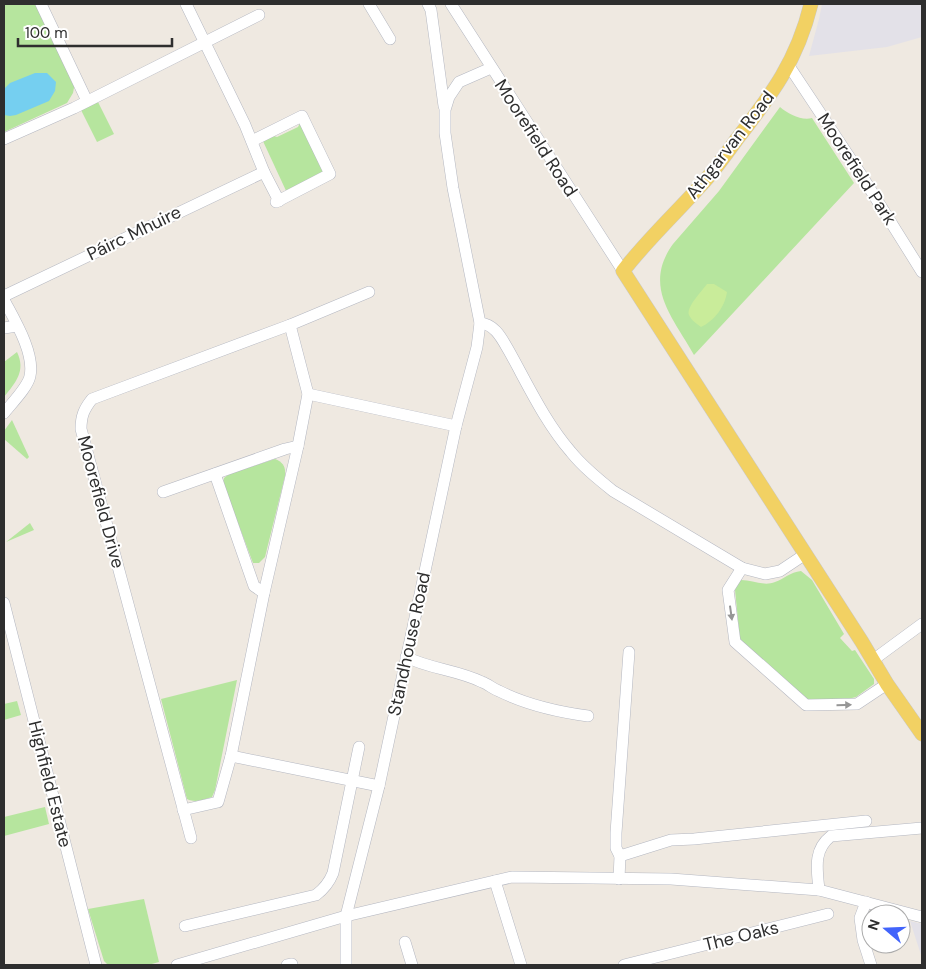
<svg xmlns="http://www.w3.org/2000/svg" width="926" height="969" font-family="'DM Sans',sans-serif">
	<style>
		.industrial { fill: #e3e1e8 }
		.green { fill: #b6e59e }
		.pitch { fill: #c9ec9a }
		.water { fill: #75cff0 }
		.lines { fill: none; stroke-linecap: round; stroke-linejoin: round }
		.minor-casing { stroke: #b4b7c1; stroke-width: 12 }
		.major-casing { stroke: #c9c9c9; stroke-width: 15 }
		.minor { stroke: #fff; stroke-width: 11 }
		.major { stroke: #f2d163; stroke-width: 14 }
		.oneway { fill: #969696 }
		.labels { text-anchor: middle; stroke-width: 4; stroke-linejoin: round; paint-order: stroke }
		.street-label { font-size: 18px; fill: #2e2e2e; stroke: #fff }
	</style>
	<rect width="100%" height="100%" fill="#efe9e1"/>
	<g class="industrial">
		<path d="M822,4H922V37L887,47L809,56L819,19Z"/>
		<path d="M910,921L922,924V958Z"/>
	</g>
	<g class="green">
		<path d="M4,4H37L75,82L73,93L67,103L4,132Z"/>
		<path d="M98,102L114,134L97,142L81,110Z"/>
		<path d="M780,107C788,114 802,121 812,118L854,183L694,355C674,318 642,287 673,244L719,191Z"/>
		<path d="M300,123L324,170L320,175L288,195L262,139L271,135L277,137L298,127Z"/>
		<path d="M17,352C26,371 16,382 4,397V362Z"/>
		<path d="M12,420L29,457L27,459L4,439V431Z"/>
		<path d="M275,459C283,462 286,467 285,476L265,557L259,563H253L223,483L224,478L229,474Z"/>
		<path d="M30,523L34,530L6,542Z"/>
		<path d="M801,571L812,580L844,634L840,638L852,651L855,650L874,679V684L856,697L844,700L807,699L740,640L735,590L739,580C751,579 763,587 775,582C784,579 790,572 801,571Z"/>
		<path d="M237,680L215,790L212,797C202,800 196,803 187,799L161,699Z"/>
		<path d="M17,701L21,715L4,720V704Z"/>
		<path d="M45,807L49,824L4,836V817Z"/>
		<path d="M144,899L159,962L148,965H108L104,961L88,909Z"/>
	</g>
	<path class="pitch" d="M707,284H714L727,292C725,307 714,321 701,327C697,324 691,320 689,315C686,307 702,291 707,284Z"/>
	<path class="water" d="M35,73H47L56,82L55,91L49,101L16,115L10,116L4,115V89L10,83Z"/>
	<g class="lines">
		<g class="minor-casing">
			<g id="minor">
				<path d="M41,4L87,101"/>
				<path d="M186,4L245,125L264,172L279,201"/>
				<path d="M369,4L390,39"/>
				<path d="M428,4L431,10L444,106"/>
				<path d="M451,4L623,271"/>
				<path d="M789,66L860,173L922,272"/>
				<path d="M4,139L74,108L259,15"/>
				<path d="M252,141L302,116L330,174L276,202"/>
				<path d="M4,296L264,172"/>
				<path d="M4,300C14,319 35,353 30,376C28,387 11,404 4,413"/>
				<path d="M480,323C495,324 502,339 509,351C528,385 545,422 571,452C583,467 598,479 613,491L742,568L765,574L780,571L804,555"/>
				<path d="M4,328L17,326"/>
				<path d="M308,394L456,426"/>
				<path d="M215,474L254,586L264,593"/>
				<path d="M163,492L285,449L298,446"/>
				<path d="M742,568L728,590L735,642L806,705L857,704L887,684"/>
				<path d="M4,603L96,965"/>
				<path d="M406,657C430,669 458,670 482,682C488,684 493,689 499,691C525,704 559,712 588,716"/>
				<path d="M873,660L922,624"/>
				<path d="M231,756L379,786"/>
				<path d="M183,810L218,802L231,756L264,593L298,446L308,394L290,325"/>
				<path d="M191,838L81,429C81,416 84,409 92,399L290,325L369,292"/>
				<path d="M620,856L671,840L694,839L866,821"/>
				<path d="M619,879L620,856L616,848V833L629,652"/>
				<path d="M495,881L521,965"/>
				<path d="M819,890C817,869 813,850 831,836L922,828"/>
				<path d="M866,902L860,918L863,940L871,965"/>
				<path d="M185,926L316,895C324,889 329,883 333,873L359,747"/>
				<path d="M405,942L412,965"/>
				<path d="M177,965L346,916L512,877L671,879L819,890L922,917"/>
				<path d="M287,965L292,964"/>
				<path d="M346,965V916L379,786L456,426L477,347L480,323L453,188L445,133V110L449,97L459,82L491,68"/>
				<path d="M624,965L828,914"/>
			</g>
		</g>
		<g class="major-casing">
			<path id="major" d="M811,4C797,61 772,94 737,139C726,154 715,170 702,184C676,213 647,240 623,271L862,642L887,684L922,734"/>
		</g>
		<use href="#minor" class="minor"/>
		<use href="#major" class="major"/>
	</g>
	<defs><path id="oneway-solid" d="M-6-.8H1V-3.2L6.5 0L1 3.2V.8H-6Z" transform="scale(1.25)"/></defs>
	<g class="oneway">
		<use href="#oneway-solid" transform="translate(731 613) rotate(82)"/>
		<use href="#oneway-solid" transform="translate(844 705) rotate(-1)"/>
	</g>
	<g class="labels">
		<g class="street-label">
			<text transform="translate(536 138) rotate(57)" y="6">Moorefield Road</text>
			<text transform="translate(730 145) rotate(-52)" y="6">Athgarvan Road</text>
			<text transform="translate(857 169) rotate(57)" y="6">Moorefield Park</text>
			<text transform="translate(134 233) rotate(-26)" y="6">Páirc Mhuire</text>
			<text transform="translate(101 502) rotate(75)" y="6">Moorefield Drive</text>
			<text transform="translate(409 644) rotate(-78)" y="6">Standhouse Road</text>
			<text transform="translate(50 784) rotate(76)" y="6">Highfield Estate</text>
			<text transform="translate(741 936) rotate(-14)" y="6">The Oaks</text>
		</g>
	</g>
	<rect width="926" height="969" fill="none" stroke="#2e2e2e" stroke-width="10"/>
	<g transform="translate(886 929) rotate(289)"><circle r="24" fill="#ffffff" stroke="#ababab"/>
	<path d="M0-4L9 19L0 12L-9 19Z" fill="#4264fb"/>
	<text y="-8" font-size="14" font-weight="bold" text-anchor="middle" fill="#2e2e2e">N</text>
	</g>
	<path d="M18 38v8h154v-8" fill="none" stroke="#2e2e2e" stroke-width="2.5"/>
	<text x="25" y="38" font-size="15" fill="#2e2e2e" stroke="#ffffff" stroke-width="4" paint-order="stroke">100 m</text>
</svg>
